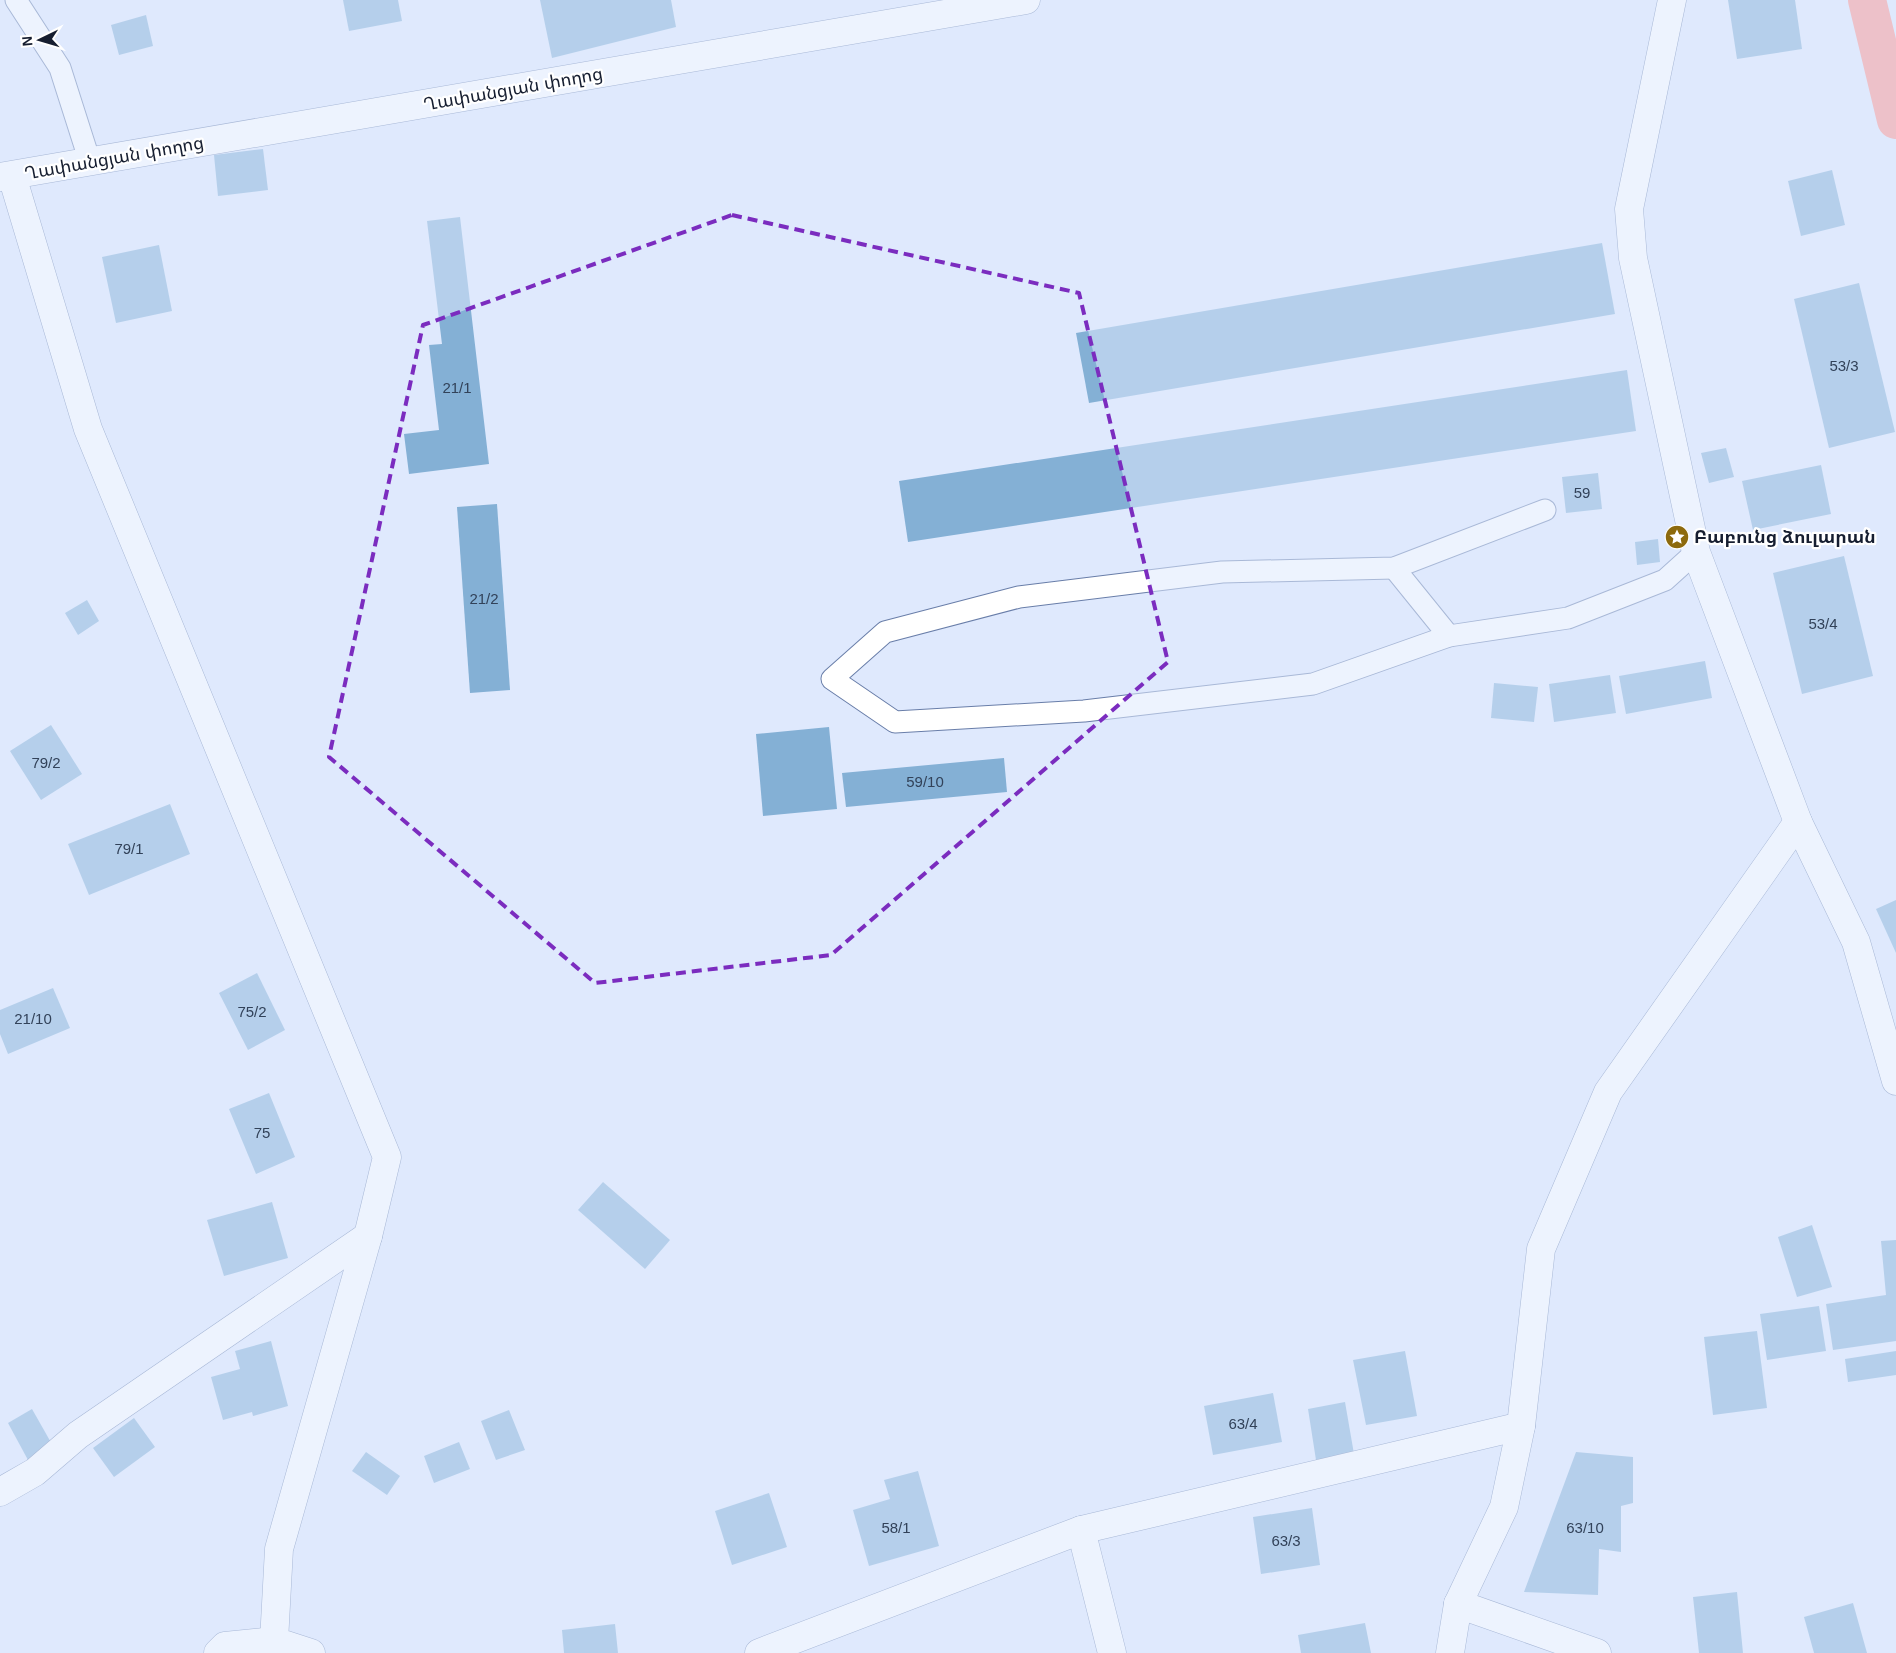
<svg xmlns="http://www.w3.org/2000/svg" width="1896" height="1653" font-family="Arial,'Noto Sans Armenian',sans-serif">
	<style>
		.lines { fill: none; stroke-linecap: round; stroke-linejoin: round }
		.canal { stroke: #fe9189; stroke-width: 38 }
		.building { fill: #84b0d5 }
		.lane-casing { stroke: #697ea9; stroke-width: 23 }
		.street-casing { stroke: #697ea9; stroke-width: 29 }
		.lane { stroke: #fff; stroke-width: 21 }
		.street { stroke: #fff; stroke-width: 28 }
		.marked { fill: none; stroke: #7b2cbf; stroke-width: 4; stroke-dasharray: 10 6; stroke-linejoin: round }
		.labels { text-anchor: middle; stroke-width: 4.5; stroke-linejoin: round; paint-order: stroke }
		.number-label { font-size: 15px; fill: #324259 }
		.street-label { font-size: 18px; fill: #161e30; stroke: #fff }
		.poi-label { font-size: 18px; font-weight: bold; fill: #161e30; stroke: #fff; text-anchor: start }
	</style>
	<rect width="100%" height="100%" fill="#dfe9fd"/>
	<g class="lines">
		<path class="canal" d="M1867,0L1896,120"/>
	</g>
	<g class="building">
		<path d="M343,0H398L402,21L349,31Z"/>
		<path d="M540,0H671L676,27L552,58Z"/>
		<path d="M1728,0H1795L1802,49L1737,59Z"/>
		<path d="M146,15L153,46L119,55L111,25Z"/>
		<path d="M263,149L268,190L218,196L214,155Z"/>
		<path d="M1832,170L1845,225L1801,236L1788,181Z"/>
		<path d="M460,217L489,464L409,474L404,434L439,430L429,345L442,344L427,221Z"/>
		<path d="M1602,243L1615,314L1089,403L1076,333Z"/>
		<path d="M159,245L172,311L116,323L102,257Z"/>
		<path d="M1859,283L1895,432L1829,448L1794,299Z"/>
		<path d="M1627,370L1636,431L908,542L899,481Z"/>
		<path d="M1726,448L1734,477L1709,483L1701,453Z"/>
		<path d="M1821,465L1831,514L1753,530L1742,481Z"/>
		<path d="M1598,473L1602,509L1566,513L1562,477Z"/>
		<path d="M497,504L510,690L470,693L457,507Z"/>
		<path d="M1658,539L1660,562L1637,565L1635,542Z"/>
		<path d="M1844,556L1873,676L1802,694L1773,573Z"/>
		<path d="M87,600L99,621L78,635L65,613Z"/>
		<path d="M1705,661L1712,698L1626,714L1619,676Z"/>
		<path d="M1610,675L1616,713L1554,722L1549,684Z"/>
		<path d="M1494,683L1538,687L1534,722L1491,718Z"/>
		<path d="M51,725L82,774L41,800L10,751Z"/>
		<path d="M829,727L837,809L763,816L756,734Z"/>
		<path d="M1004,758L1007,792L846,807L842,773Z"/>
		<path d="M170,804L190,854L89,895L68,844Z"/>
		<path d="M1896,900V953L1876,909Z"/>
		<path d="M257,973L285,1030L248,1050L219,993Z"/>
		<path d="M53,988L70,1028L8,1054L0,1034V1010Z"/>
		<path d="M269,1093L295,1157L256,1174L229,1109Z"/>
		<path d="M603,1182L670,1240L645,1269L578,1210Z"/>
		<path d="M272,1202L288,1258L224,1276L207,1220Z"/>
		<path d="M1812,1225L1832,1287L1797,1297L1778,1237Z"/>
		<path d="M1896,1240V1341L1833,1350L1826,1304L1886,1295L1881,1241Z"/>
		<path d="M1819,1306L1826,1351L1767,1360L1760,1314Z"/>
		<path d="M1757,1331L1767,1408L1713,1415L1704,1337Z"/>
		<path d="M271,1341L288,1406L253,1416L252,1412L223,1420L211,1377L240,1369L235,1351Z"/>
		<path d="M1405,1351L1417,1416L1366,1425L1353,1360Z"/>
		<path d="M1896,1351V1375L1848,1382L1845,1359Z"/>
		<path d="M1273,1393L1282,1442L1213,1455L1204,1406Z"/>
		<path d="M1345,1402L1354,1454L1316,1460L1308,1409Z"/>
		<path d="M32,1409L53,1446L28,1460L8,1423Z"/>
		<path d="M509,1410L525,1450L496,1460L481,1421Z"/>
		<path d="M134,1418L155,1447L114,1477L93,1448Z"/>
		<path d="M459,1442L470,1469L434,1483L424,1456Z"/>
		<path d="M366,1452L400,1476L387,1495L352,1471Z"/>
		<path d="M1576,1452L1633,1457V1503L1621,1506V1552L1599,1549L1598,1595L1524,1592Z"/>
		<path d="M918,1471L939,1546L869,1566L853,1510L890,1499L884,1480Z"/>
		<path d="M769,1493L787,1547L732,1565L715,1511Z"/>
		<path d="M1312,1508L1320,1565L1261,1574L1253,1517Z"/>
		<path d="M1737,1592L1743,1653H1699L1693,1597Z"/>
		<path d="M1853,1603L1867,1653H1814L1804,1617Z"/>
		<path d="M1365,1623L1371,1653H1301L1298,1635Z"/>
		<path d="M615,1624L618,1653H564L562,1630Z"/>
	</g>
	<g class="lines">
		<g class="lane-casing">
			<g id="lane">
				<path d="M16,0L60,68L90,162"/>
				<path d="M1545,510L1394,568L1222,572L1019,597L885,632L832,679L895,722L1084,711L1313,684L1449,636L1568,618L1665,580L1696,552"/>
				<path d="M1394,568L1449,636"/>
			</g>
		</g>
		<g class="street-casing">
			<g id="street">
				<path d="M1672,0L1629,209L1633,258L1696,552L1798,822L1856,942L1896,1081"/>
				<path d="M12,176L88,429L387,1157L368,1236L279,1549L274,1641L311,1653"/>
				<path d="M0,177L1026,0"/>
				<path d="M0,1492L35,1472L78,1435L368,1236"/>
				<path d="M1081,1530L1112,1653"/>
				<path d="M1458,1604L1597,1653"/>
				<path d="M218,1653L225,1646L274,1641"/>
				<path d="M759,1653L1081,1530L1521,1426L1541,1249L1608,1092L1798,822"/>
				<path d="M1450,1653L1458,1604L1504,1507L1521,1426"/>
			</g>
		</g>
		<use href="#lane" class="lane"/>
		<use href="#street" class="street"/>
	</g>
	<path d="M0 0H1896V1653H0ZM732,215L1079,293L1168,662L831,955L595,983L329,757L423,325Z" fill="#dfe9fd" fill-opacity=".55" fill-rule="evenodd"/>
	<path class="marked" d="M732,215L1079,293L1168,662L831,955L595,983L329,757L423,325Z"/>
	<defs>
		<g id="sight-disc" transform="scale(1.25)"><circle r="9.5" fill="#8d6a0d" stroke="#fff"/><path d="M0-6L1.8-2.2L6-1.7L2.9 1.2L3.7 5.4L0 3.3L-3.7 5.4L-2.9 1.2L-6-1.7L-1.8-2.2Z" fill="#fff"/></g>
	</defs>
	<g fill-rule="evenodd">
		<use href="#sight-disc" x="1677" y="537"/>
	</g>
	<g class="labels">
		<g class="number-label">
			<text x="1844" y="371">53/3</text>
			<text x="457" y="393">21/1</text>
			<text x="1582" y="498">59</text>
			<text x="484" y="604">21/2</text>
			<text x="1823" y="629">53/4</text>
			<text x="46" y="768">79/2</text>
			<text x="925" y="787">59/10</text>
			<text x="129" y="854">79/1</text>
			<text x="252" y="1017">75/2</text>
			<text x="33" y="1024">21/10</text>
			<text x="262" y="1138">75</text>
			<text x="1243" y="1429">63/4</text>
			<text x="896" y="1533">58/1</text>
			<text x="1585" y="1533">63/10</text>
			<text x="1286" y="1546">63/3</text>
		</g>
		<g class="street-label">
			<text transform="translate(513 89) rotate(-10)" y="6">Ղափանցյան փողոց</text>
			<text transform="translate(114 158) rotate(-10)" y="6">Ղափանցյան փողոց</text>
		</g>
		<g class="poi-label">
			<text x="1694" y="543">Բաբունց ձուլարան</text>
		</g>
	</g>
	<g transform="translate(40 40) rotate(265)" stroke="#ffffff" stroke-width="4" paint-order="stroke">
	<path d="M0-4L9 19L0 12L-9 19Z" fill="#161e30"/>
	<text y="-8" font-size="14" font-weight="bold" text-anchor="middle" fill="#161e30">N</text>
	</g>
</svg>
